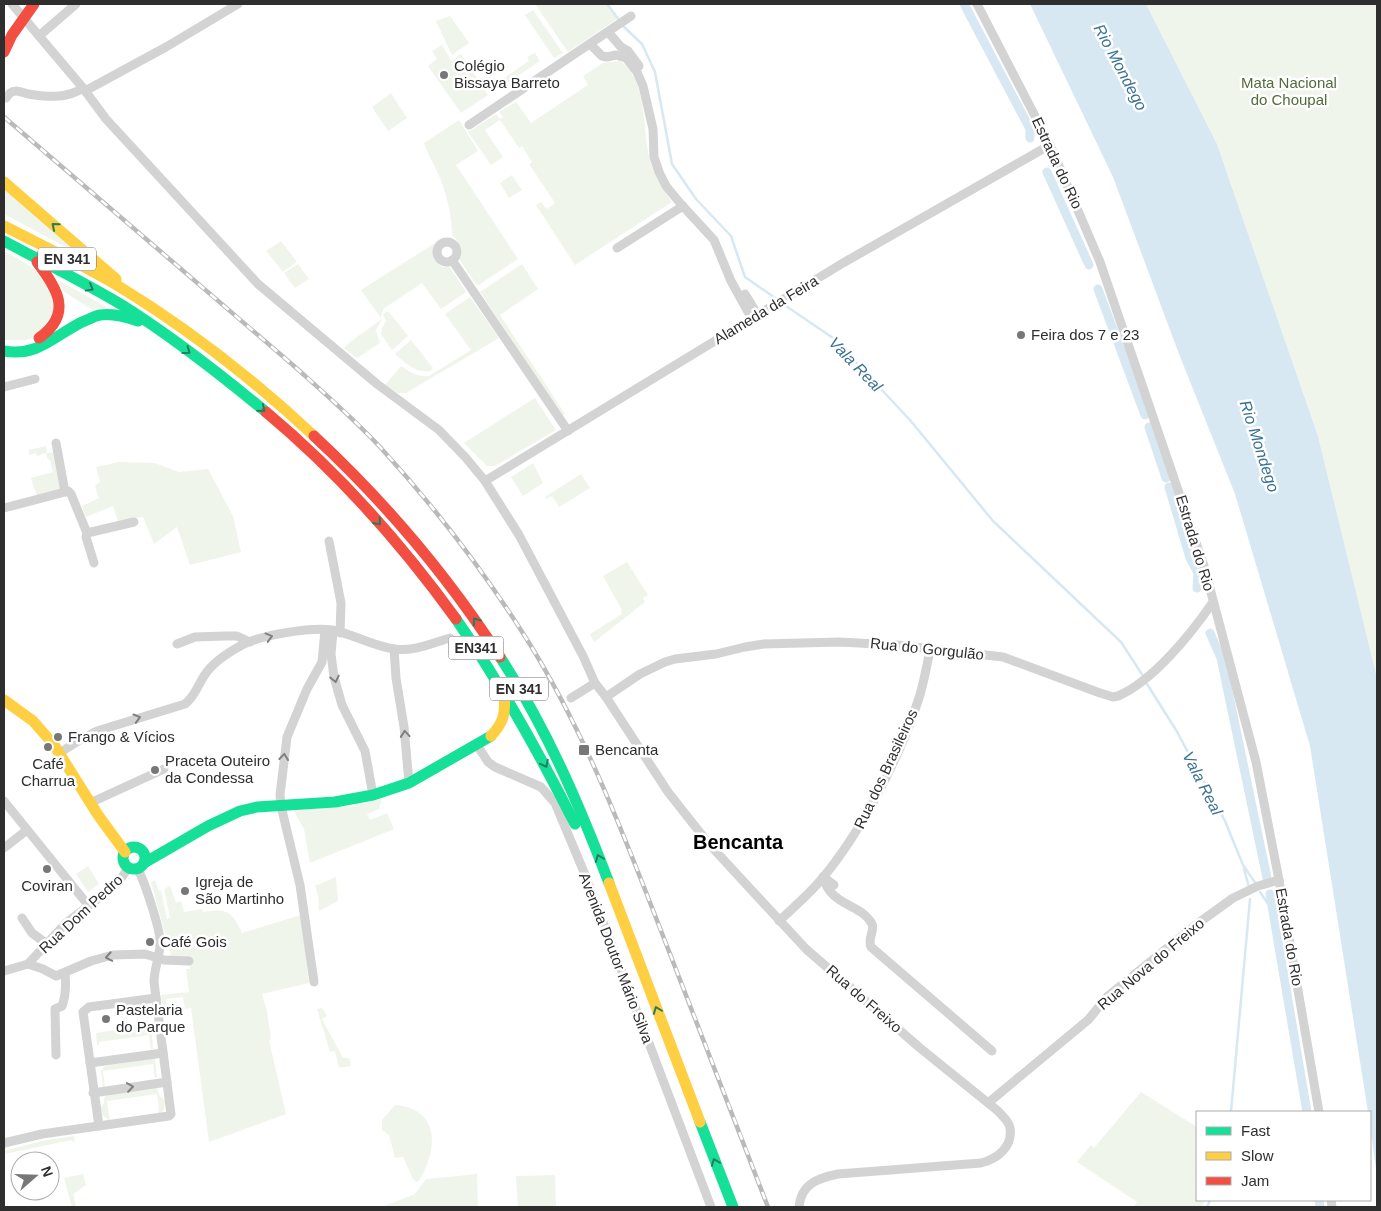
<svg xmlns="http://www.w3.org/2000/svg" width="1381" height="1211" font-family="Arial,sans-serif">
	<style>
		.green { fill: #f0f5eb }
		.water { fill: #d7e8f2 }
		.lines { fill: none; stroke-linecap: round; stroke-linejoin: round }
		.stream { stroke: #d7e8f2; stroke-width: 2.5 }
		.canal { stroke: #d7e8f2; stroke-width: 9 }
		.street { stroke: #d3d3d3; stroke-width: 9 }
		.fast { stroke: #16e098; stroke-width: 11 }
		.slow { stroke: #ffcf43; stroke-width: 11 }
		.jam { stroke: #f24e42; stroke-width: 11 }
		.rail-casing { stroke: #bababa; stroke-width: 4.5 }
		.rail { stroke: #fff; stroke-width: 2.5; stroke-dasharray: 8; stroke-linecap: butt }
		.oneway { stroke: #237e5e }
		.oneway2 { stroke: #808080 }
		.poi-dot { fill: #777; stroke: #fff; stroke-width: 2 }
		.labels { text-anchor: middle; stroke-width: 5; stroke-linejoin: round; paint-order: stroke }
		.shield { fill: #fff; stroke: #6d6d6d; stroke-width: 1 }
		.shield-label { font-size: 14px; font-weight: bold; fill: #2e2e2e }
		.poi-label { font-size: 15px; fill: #2e2e2e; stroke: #fff; text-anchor: start }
		.park-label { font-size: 15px; fill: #526b3a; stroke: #fff }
		.street-label { font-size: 15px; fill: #2e2e2e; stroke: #fff }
		.water-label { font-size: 16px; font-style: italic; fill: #397293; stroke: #fff }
		.district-label { font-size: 20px; font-weight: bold; fill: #000; stroke: #fff }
	</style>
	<rect width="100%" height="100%" fill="#fff"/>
	<g class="green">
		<path d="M535,4H606L617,19L568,52Z"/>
		<path d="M1146,4H1377V678L1318,436L1217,144Z"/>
		<path d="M533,10L563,53L554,58L525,15Z"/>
		<path d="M450,16L469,43L452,55L436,21Z"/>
		<path d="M442,45L451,61L461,54L488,95L461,113L428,66L437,59L432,51Z"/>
		<path d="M535,53L540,61L494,92L491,87L529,61L527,57Z"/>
		<path d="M620,61C651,82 640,138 653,169C657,181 665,192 672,202L575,265L536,205L541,202L547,209L555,203L529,164L532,162L522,146L519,148L500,120L485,130L503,157L491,165L468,132L496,114L500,119L503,117L499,112L516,102L531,123L588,85L583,76L603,63Z"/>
		<path d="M391,93L407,118L388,131L372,107Z"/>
		<path d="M459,120L478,151L456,165L518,259L477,286L460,260C465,250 459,242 452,235C452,216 447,196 440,178C435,166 428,155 424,143Z"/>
		<path d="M512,175L522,190L509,198L500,183Z"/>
		<path d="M4,187L86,258L4,214Z"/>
		<path d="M281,241L297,262L283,272L266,251Z"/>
		<path d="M435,243C431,252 434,260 442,267L449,266L466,292L441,309L422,283L383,309L381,318L361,290Z"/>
		<path d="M4,251L24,262L46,278L55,310L37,336L26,340H4Z"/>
		<path d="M298,264L309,279L295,288L284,273Z"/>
		<path d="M522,264L538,289L500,315L565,414L562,416L480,292Z"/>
		<path d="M58,280L108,308L92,309L86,306L63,291Z"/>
		<path d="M470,297L499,338L406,393H398L385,385L401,366C409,371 418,378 429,376L471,350L445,314Z"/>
		<path d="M388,311L408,336L392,350L381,334L382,328L386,321L383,314Z"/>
		<path d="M382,319L376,330L380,343L357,358L344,348L350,342Z"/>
		<path d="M411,340L433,368L430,371C417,374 405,363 395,354Z"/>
		<path d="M535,398L556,430L495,466H487L464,443Z"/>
		<path d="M46,446L47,453L54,452L61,490L37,496L31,478L53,472L50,460H48L46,453L37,456L36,453L29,455V450Z"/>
		<path d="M119,462L155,463L179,472L208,469L233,516L241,552L190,565L177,527L154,544L143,517L118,522L113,506L86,517L82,506L99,498L95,486L100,482L96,467Z"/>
		<path d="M533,463L543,483L523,496L511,477Z"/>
		<path d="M581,474L590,488L559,507L552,496L547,499L545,497Z"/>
		<path d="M627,562L648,595L643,598L645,602L594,642L590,634L622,614L621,611L622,610L603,576Z"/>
		<path d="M382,799L379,809L367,814L370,820L387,813L394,829L310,863L304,829L294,811L354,806Z"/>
		<path d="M88,866L99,884L88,892L76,874Z"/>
		<path d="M336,877L338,901L319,911L318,895L315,886Z"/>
		<path d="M155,880L159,891L161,890L167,919L170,918L164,889L170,886L176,903L181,901L184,912L202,909L203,912C227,908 232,911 242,933L301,915L309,983L262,994L267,1011L271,1039L269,1040L286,1114L209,1142L191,1008L185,1009L183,997L166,999L168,1008L171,1010L163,1012L161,995L189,992L186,969H190L188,957L171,956L151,882Z"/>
		<path d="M322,1008L327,1016L322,1019L343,1058H349L351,1066L339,1068L335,1051L330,1052L317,1009Z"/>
		<path d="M151,1024L153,1049L151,1050L149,1035L99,1042V1045H97L96,1033Z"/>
		<path d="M155,1058L157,1077L155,1078L153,1064L103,1071L105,1088L103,1087L101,1071L105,1066Z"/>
		<path d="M157,1088L160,1096L165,1101L164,1110L161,1113H158L159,1110L157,1094L107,1101L110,1121L102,1115L101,1108L104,1103V1098L107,1095Z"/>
		<path d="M1141,1092L1197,1127V1200H1205L1202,1207H1134L1137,1202L1077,1162L1091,1145L1094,1148Z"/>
		<path d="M395,1105C441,1109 438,1150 419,1181L417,1182L413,1179L403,1157L395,1158L389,1135L382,1130V1120Z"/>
		<path d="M74,1136L75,1142H73L72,1140L4,1154V1151L42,1141Z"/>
		<path d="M83,1174L86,1185L73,1194L76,1207H72L64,1178Z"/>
		<path d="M477,1174L478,1207H382L415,1194L426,1179Z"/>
		<path d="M555,1175L556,1207H518L516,1176Z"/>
	</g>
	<path class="water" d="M1030,4H1146L1217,144L1318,436L1377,678V1175L1370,1126V1112H1368L1310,746L1235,494L1179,354L1113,177Z"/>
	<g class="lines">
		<g class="stream">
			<path d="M607,4L619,20"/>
			<path d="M622,25L642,44L655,72L672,164L696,199L731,236L745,277L778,300"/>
			<path d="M783,304L833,338L910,420L993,521L1121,642L1143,676"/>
			<path d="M1147,684L1176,730L1225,821L1243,865L1256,884"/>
			<path d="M1244,869L1249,887"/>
			<path d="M1260,892L1273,911"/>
			<path d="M1231,1112L1250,899"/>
			<path d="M1207,1207L1210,1200"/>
		</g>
		<g class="canal">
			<path d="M964,4L1030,129V138"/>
			<path d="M1047,172L1089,265"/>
			<path d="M1098,289L1145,415"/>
			<path d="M1149,427L1166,478"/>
			<path d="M1169,487L1190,558L1198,573L1197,588"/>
			<path d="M1210,633L1221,658L1267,878"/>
			<path d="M1270,894L1307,1112"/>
			<path d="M1319,1200L1320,1207"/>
		</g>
		<g class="street">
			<path d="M12,4L83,88L106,119L258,284L377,384L439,430L466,458L485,481L519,535L583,656L595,683L606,697L668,792L709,844L806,949L920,1048L998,1111C1002,1116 1009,1121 1010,1128C1013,1147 997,1159 981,1163L838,1174C818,1178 801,1184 799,1207"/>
			<path d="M977,4L1050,145L1100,262L1204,566L1256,762L1279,880L1319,1112"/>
			<path d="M608,32L621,47L628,51L639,66"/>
			<path d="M39,36L76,4"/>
			<path d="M591,45L602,56L607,57L616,55L626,58L637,72L643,86L653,129L654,157L659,172L666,186L680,203L714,240L731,281L752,319"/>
			<path d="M85,91L166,47L238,4"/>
			<path d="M6,98C9,94 11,91 16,91C20,91 24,93 28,94C46,97 67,99 83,88"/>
			<path d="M469,125L631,16"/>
			<circle cx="447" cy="252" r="10"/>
			<path d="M617,248L683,206"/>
			<path d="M452,260L568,431"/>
			<path d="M745,294L758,315"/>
			<path d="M4,387L35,379"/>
			<path d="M56,443L65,492L68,491L71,494L87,533L86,537L94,563"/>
			<path d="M485,481L843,263L1050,145"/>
			<path d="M4,508L65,492"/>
			<path d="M87,533L134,522"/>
			<path d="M329,541L341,603L340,633"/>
			<path d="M333,631L331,654L334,677L342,705L365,751L373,795"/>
			<path d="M177,644L195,637L225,636H237L250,642"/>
			<path d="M394,649L396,678L404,727L409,783"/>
			<path d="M606,697L640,674L665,662L675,659L716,654L745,647L764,644L839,642L897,645L1003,657L1100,693L1113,697L1118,696C1153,681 1191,634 1213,602"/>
			<path d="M571,698L595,683"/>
			<path d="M477,745L488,762L495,767L541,787L555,803L586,877L711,1207"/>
			<path d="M61,752L83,738L97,731L185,704C195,696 197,687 204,676C212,663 229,652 242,645C261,635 311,627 332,630C353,634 373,646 394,649C413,652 432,643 450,638"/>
			<path d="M4,801L88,905"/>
			<path d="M90,803L164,769"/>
			<path d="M4,848L27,830"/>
			<path d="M834,885L823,877C831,907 861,903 872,924C875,931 867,939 871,947L992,1051"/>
			<path d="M22,918L32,933L47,944"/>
			<path d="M779,921C793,908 808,895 820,881C861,833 900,757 919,698C924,682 927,665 930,650"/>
			<path d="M28,964L43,969L56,976L91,961L113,955L145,954L164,960L189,961"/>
			<path d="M4,971L28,964L66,923L117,884L129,867"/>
			<path d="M314,982L300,885L281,806L280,795L287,737L307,689L322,662L325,630"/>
			<path d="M56,1055L55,1009L62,1006C66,996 66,985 65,974"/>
			<path d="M90,1063L163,1053"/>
			<path d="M93,1093L167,1082"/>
			<path d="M988,1103L1088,1020L1108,996L1197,924L1233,898L1258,886L1279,880"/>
			<path d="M99,1126L83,1012L89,1007L156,998"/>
			<path d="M4,1143L42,1134L169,1116L171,1114L154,982C154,968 160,957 160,943C161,931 144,879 137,868"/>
			<path d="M1331,1200L1332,1207"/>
		</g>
		<g class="fast">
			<path d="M4,241C43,262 84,282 122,305C173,337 220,374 266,412"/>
			<path d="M4,351C38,357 54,336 82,322C88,320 94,316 100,315C113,313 126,317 138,321"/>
			<path d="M456,619C501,684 539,753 575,824"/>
			<path d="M500,657C546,727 579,804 609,883"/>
			<circle cx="134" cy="858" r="11"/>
			<path d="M144,863L208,826L240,811L257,807L335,802L373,795L409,783L491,736"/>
			<path d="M700,1122L733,1207"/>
		</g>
		<g class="slow">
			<path d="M4,182L116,279"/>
			<path d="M4,226C41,245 79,263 115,284C186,327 253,379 314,436"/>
			<path d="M4,700L33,721L54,745L98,815L125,852"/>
			<path d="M491,736C503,723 506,714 504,696"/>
			<path d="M609,883L700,1122"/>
		</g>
		<g class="jam">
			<path d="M4,52L12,35L34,4"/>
			<path d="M37,262C58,289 73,314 39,338"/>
			<path d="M266,412C339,473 401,543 456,619"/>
			<path d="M314,436C385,502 447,575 500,657"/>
		</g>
		<g class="rail-casing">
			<path id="rail" d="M4,117L294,366C323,392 353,418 380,447C434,506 483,570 526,638C582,727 620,825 658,923C695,1018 732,1113 768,1207"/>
		</g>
		<use href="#rail" class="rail"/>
	</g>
	<defs><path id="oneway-chevron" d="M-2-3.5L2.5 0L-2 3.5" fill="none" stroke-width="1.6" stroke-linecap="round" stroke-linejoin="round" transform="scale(1.25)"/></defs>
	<g class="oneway">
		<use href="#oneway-chevron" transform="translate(55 226) rotate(-140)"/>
		<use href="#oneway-chevron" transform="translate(90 288) rotate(29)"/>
		<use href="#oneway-chevron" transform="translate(187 351) rotate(36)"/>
		<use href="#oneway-chevron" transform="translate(262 409) rotate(40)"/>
		<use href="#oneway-chevron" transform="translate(378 522) rotate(49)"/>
		<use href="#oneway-chevron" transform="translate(476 621) rotate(-125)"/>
		<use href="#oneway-chevron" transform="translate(545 764) rotate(62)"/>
		<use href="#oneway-chevron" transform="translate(599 858) rotate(-111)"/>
		<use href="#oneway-chevron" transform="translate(657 1010) rotate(-111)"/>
		<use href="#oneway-chevron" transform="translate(715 1162) rotate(-111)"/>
	</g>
	<g class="oneway2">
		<use href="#oneway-chevron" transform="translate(269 637) rotate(-15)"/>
		<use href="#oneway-chevron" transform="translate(335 679) rotate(78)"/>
		<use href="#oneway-chevron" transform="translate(137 718) rotate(-16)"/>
		<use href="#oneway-chevron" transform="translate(405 734) rotate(-95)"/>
		<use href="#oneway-chevron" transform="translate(284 757) rotate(-83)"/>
		<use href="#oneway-chevron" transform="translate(109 957) rotate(170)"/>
		<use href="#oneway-chevron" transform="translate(130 1087) rotate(-8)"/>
	</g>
	<g class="poi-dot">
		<circle cx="444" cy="75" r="5"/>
		<circle cx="1021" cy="335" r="5"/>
		<circle cx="58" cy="737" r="5"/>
		<circle cx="48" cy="747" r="5"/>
		<rect x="578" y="744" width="12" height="12" rx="2.5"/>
		<circle cx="155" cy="770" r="5"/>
		<circle cx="47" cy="869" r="5"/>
		<circle cx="185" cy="891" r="5"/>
		<circle cx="150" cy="942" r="5"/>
		<circle cx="106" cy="1019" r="5"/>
	</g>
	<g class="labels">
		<g class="shield">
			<rect x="38" y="247.5" width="58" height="23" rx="4"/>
			<rect x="448.5" y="636.5" width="55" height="23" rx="4"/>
			<rect x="490" y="677.5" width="58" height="23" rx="4"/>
		</g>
		<g class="shield-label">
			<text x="67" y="264">EN 341</text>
			<text x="476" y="653">EN341</text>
			<text x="519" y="694">EN 341</text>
		</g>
		<g class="poi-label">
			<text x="454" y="71">Colégio<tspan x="454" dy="17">Bissaya Barreto</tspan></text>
			<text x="1031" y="340">Feira dos 7 e 23</text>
			<text x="68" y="742">Frango &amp; Vícios</text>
			<text x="595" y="755">Bencanta</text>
			<text x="165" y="766">Praceta Outeiro<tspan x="165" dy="17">da Condessa</tspan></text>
			<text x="48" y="769" text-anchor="middle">Café<tspan x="48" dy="17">Charrua</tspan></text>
			<text x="195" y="887">Igreja de<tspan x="195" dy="17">São Martinho</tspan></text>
			<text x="47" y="891" text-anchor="middle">Coviran</text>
			<text x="160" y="947">Café Gois</text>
			<text x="116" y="1015">Pastelaria<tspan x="116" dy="17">do Parque</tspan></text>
		</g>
		<g class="park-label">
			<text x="1289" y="88">Mata Nacional<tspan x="1289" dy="17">do Choupal</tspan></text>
		</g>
		<g class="street-label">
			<text transform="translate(1057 163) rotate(65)" y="5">Estrada do Rio</text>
			<text transform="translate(766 310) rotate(-31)" y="5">Alameda da Feira</text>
			<text transform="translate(1195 543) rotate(73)" y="5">Estrada do Rio</text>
			<text transform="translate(927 649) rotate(6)" y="5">Rua do Gorgulão</text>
			<text transform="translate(886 769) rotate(-65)" y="5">Rua dos Brasileiros</text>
			<text transform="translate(81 914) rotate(-43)" y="5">Rua Dom Pedro</text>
			<text transform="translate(1289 937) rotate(80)" y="5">Estrada do Rio</text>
			<text transform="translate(616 958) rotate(69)" y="5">Avenida Doutor Mário Silva</text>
			<text transform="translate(1151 964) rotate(-40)" y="5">Rua Nova do Freixo</text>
			<text transform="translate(864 999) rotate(41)" y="5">Rua do Freixo</text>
		</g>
		<g class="water-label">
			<text transform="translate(1121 67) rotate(62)" y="6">Rio Mondego</text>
			<text transform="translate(856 364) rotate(46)" y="6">Vala Real</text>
			<text transform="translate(1260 446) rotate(72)" y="6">Rio Mondego</text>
			<text transform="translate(1203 783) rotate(63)" y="6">Vala Real</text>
		</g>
		<g class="district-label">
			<text x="738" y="849">Bencanta</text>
		</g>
	</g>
	<rect width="1381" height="1211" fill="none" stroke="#2e2e2e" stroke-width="10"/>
	<rect x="1196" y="1111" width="175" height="90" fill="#ffffff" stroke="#ababab"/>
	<rect x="1206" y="1127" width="25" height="8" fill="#16e098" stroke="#ababab"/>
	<text x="1241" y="1136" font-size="15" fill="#2e2e2e">Fast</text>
	<rect x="1206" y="1152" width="25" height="8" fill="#ffcf43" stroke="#ababab"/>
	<text x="1241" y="1161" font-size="15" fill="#2e2e2e">Slow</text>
	<rect x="1206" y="1177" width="25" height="8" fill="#f24e42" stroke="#ababab"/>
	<text x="1241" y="1186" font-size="15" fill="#2e2e2e">Jam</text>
	<g transform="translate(35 1176) rotate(70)"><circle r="24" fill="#ffffff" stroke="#ababab"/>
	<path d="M0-4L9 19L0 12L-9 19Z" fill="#777777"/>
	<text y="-8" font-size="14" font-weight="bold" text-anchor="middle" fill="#2e2e2e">N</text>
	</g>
</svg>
